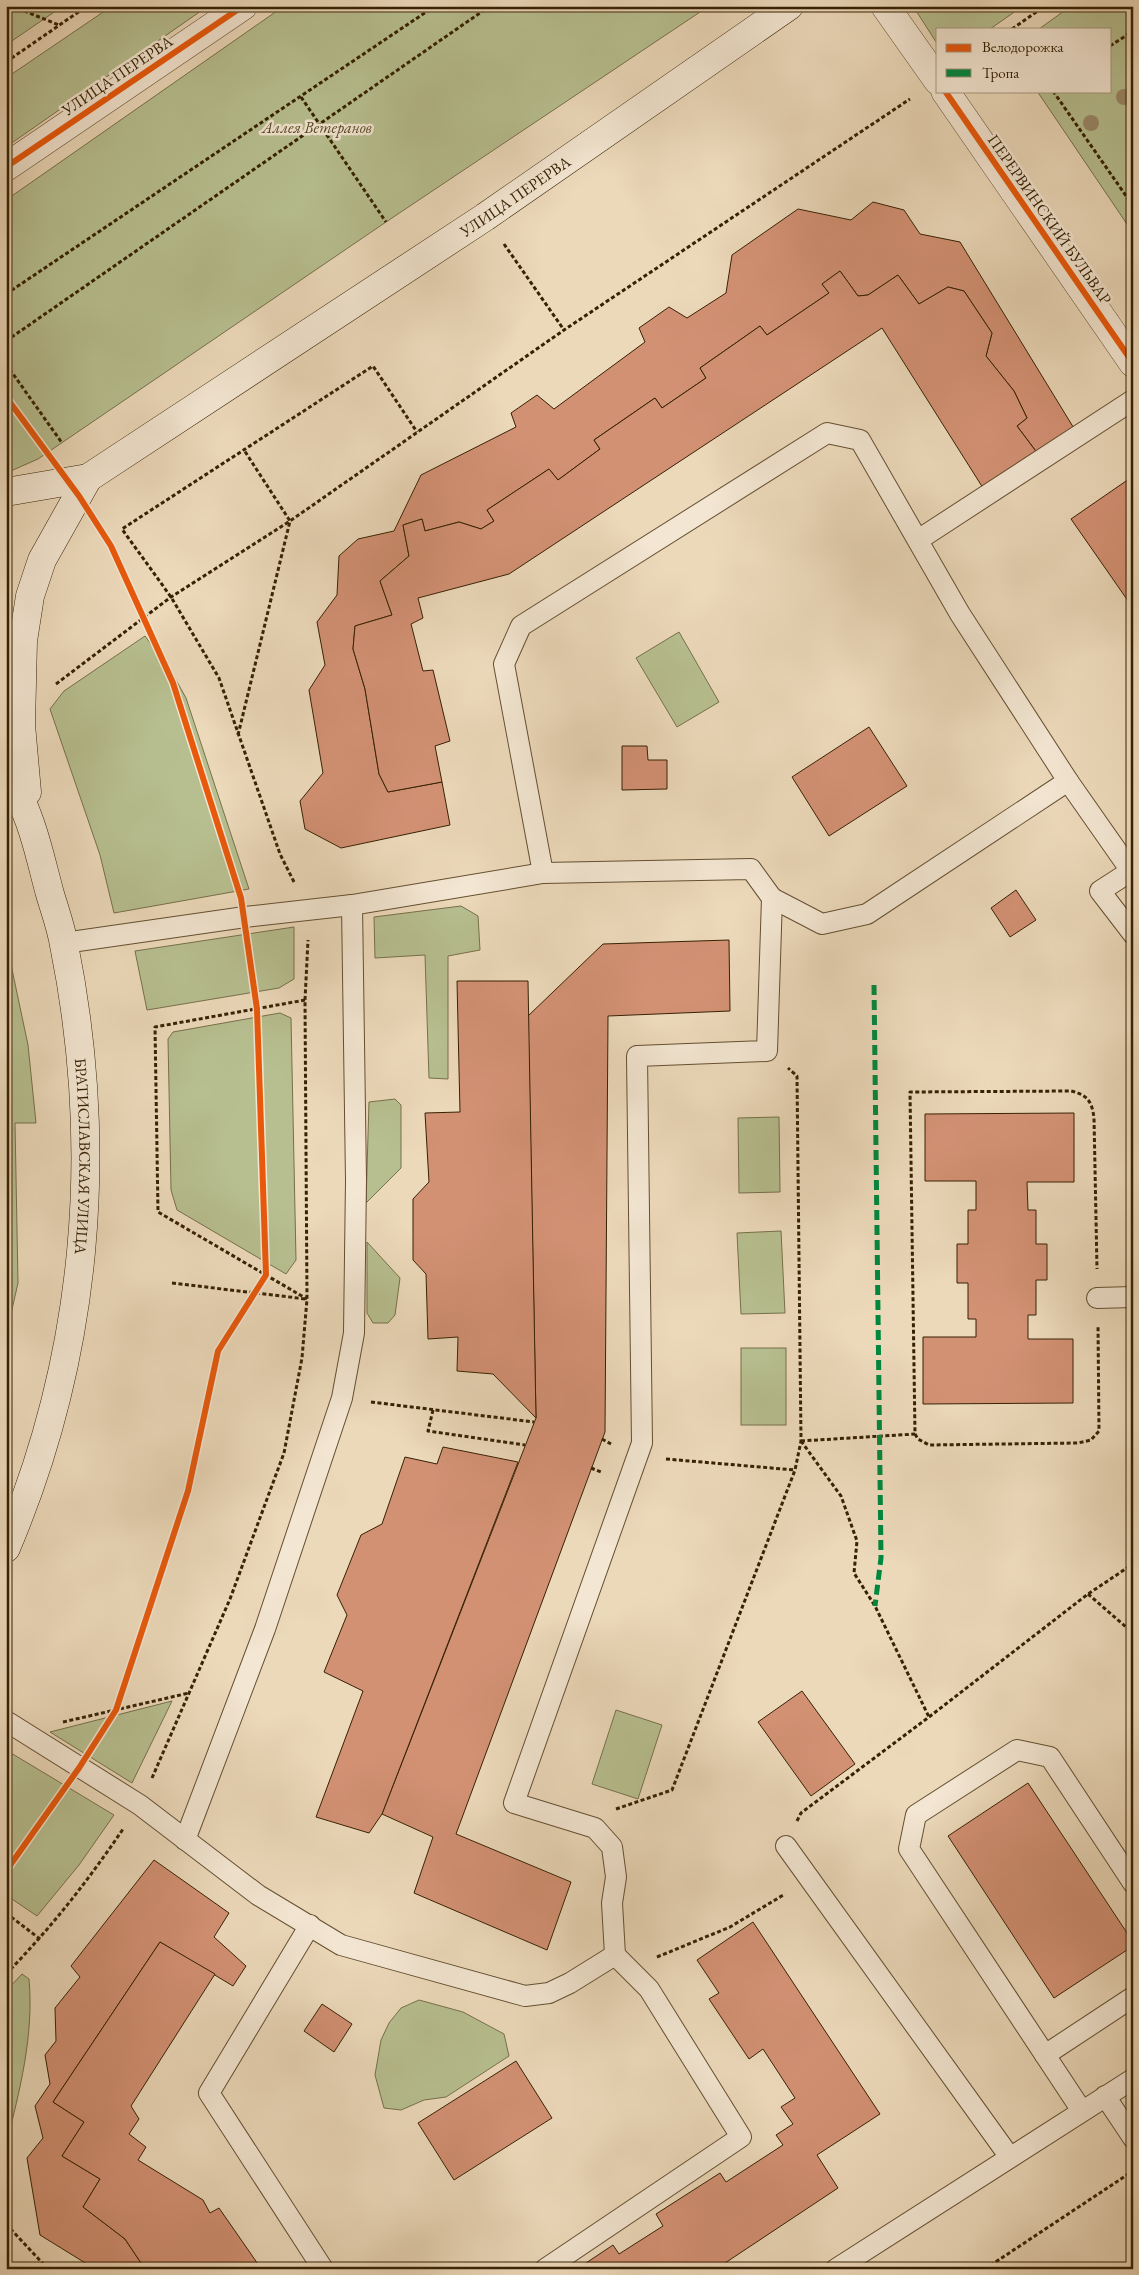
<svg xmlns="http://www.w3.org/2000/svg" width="1139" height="2275" font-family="'EB Garamond',serif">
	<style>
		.green { fill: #b7bf90; stroke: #76704a }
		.building { fill: #d39174; stroke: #362103 }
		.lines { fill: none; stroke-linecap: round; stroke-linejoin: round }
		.service-casing { stroke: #644f31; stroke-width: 22 }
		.minor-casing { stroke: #644f31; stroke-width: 29 }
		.tertiary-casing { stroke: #644f31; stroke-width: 29 }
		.secondary-casing { stroke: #362103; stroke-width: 29 }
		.path { stroke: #362103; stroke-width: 3; stroke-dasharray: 4 2.5; stroke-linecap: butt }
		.service { stroke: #f3e6d2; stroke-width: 20 }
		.minor { stroke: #f3e6d2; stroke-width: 28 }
		.tertiary { stroke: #f3e6d2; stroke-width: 28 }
		.secondary { stroke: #f3e6d2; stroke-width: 28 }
		.quiet { stroke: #00873e; stroke-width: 5; stroke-dasharray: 10 5; stroke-linecap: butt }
		.cycleway-casing { stroke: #f3e6d2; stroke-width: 9 }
		.cycleway { stroke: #e8590c; stroke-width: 6 }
		.tree { fill: #9a8969 }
		.labels { text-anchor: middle; stroke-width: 5; stroke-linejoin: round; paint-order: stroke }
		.street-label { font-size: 16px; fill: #362103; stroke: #f3e6d2 }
		.park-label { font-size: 16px; font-style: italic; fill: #564826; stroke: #f3e6d2 }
	</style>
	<rect width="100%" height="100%" fill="#ecd9ba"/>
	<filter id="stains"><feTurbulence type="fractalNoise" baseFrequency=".004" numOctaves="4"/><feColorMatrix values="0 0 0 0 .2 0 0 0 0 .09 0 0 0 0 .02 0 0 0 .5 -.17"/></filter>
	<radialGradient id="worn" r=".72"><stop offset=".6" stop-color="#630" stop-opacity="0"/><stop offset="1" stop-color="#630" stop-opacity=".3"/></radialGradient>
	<g class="green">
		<path d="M6,6H63L6,45Z"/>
		<path d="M112,6H208L6,147V78Z"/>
		<path d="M284,6H709L386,222L38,459L6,473V200Z"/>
		<path d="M913,6H1023L990,29H938V45Z"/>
		<path d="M1071,6H1133V233L1037,91H1110V29H1039Z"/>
		<path d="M679,632L719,702L677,727L636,658Z"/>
		<path d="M145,636L171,671L186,698L249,889L114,913L100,855L50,709L64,691Z"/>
		<path d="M461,906L478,916L480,950L448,956V1079L429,1078L425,955L375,958L374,917Z"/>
		<path d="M294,927V979L279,988L147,1010L135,951Z"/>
		<path d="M6,941L28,1045L36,1123H15L18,1283L6,1336Z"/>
		<path d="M280,1013L291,1018L296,1260L286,1274L177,1210L171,1190L168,1039L173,1032Z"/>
		<path d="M395,1099L401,1105V1168L366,1203L369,1102Z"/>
		<path d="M779,1117L780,1192L739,1193L738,1118Z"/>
		<path d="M781,1231L785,1313L741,1314L737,1233Z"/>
		<path d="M367,1242L400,1278L395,1315L388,1323H373L367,1313Z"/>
		<rect x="741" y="1348" width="45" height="77"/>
		<path d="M172,1701L132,1783L50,1732Z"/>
		<path d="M616,1710L662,1725L638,1799L592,1784Z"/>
		<path d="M6,1750L114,1815L79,1865L37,1916L6,1895Z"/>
		<path d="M22,1974L29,1979C34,2035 20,2090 6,2145V1991Z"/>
		<path d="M419,2000L463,2012L504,2034L509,2056L446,2097L424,2100L401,2110L384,2108L375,2075L381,2040L389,2023L401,2008Z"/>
	</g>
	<g class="building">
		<path d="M873,202L904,210L920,234L960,242L1075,430L1038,454L1017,426L1027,418L1014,391L986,356L992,333L964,291L948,287L919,304L898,275L868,295L858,296L840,271L822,284L829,293L767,335L760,326L700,368L706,378L662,408L655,398L594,440L600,449L558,480L549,469L487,510L494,521L481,529L459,522L425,531L422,519L403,525L409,556L380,581L392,615L355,626L353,649L365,689L379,774L388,792L442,782L450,825L341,848L305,829L300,801L323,773L309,690L325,665L317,622L337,595L339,556L358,539L394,531L421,475L516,427L511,413L537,395L554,409L645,342L639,328L669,307L687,318L726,293L732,255L798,209L851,220Z"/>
		<path d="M840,271L858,296L868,295L898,275L919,304L948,287L964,291L992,333L986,356L1014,391L1027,418L1017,426L1038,454L983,488L882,328L509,574L418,598L423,618L411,624L423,671L433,670L450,741L435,746L442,782L388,792L379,774L365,689L353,649L355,626L392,615L380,581L409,556L403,525L422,519L425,531L459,522L481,529L494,521L487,510L549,469L558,480L600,449L594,440L655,398L662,408L706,378L700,368L760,326L767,335L829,293L822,284Z"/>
		<path d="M1129,479L1133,484V608L1071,519Z"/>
		<path d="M869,727L907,786L829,836L792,777Z"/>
		<path d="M622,746H647L648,760H667V789L622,790Z"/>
		<path d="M1016,890L1036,920L1010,937L991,908Z"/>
		<path d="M729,940L730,1011L608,1016L605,1432L456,1834L571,1882L547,1950L414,1893L433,1837L382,1814L536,1418L528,1016L603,944Z"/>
		<path d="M457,981H528L536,1418L493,1374L457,1371L458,1337L428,1339L426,1274L413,1260V1199L429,1182L425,1113L460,1112Z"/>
		<path d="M1074,1113V1182H1027L1028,1210H1036V1244H1047V1280H1036V1315H1028V1339H1073V1403L923,1404V1337H976V1319H968V1283H957V1244H968V1210H976V1181H925V1114Z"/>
		<path d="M443,1447L518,1462L382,1814L369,1833L316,1817L363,1691L324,1672L347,1615L337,1595L361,1535L382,1524L405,1457L437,1464Z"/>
		<path d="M802,1691L855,1764L811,1796L758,1722Z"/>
		<path d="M1028,1783L1133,1942V1946L1054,1998L948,1836Z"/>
		<path d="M154,1860L229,1913L214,1937L246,1966L233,1986L160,1942L53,2102L84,2122L62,2156L100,2179L83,2207L125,2239L145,2269H89L87,2264L40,2235L27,2158L43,2138L35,2106L50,2084L45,2055L56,2041L55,2008L80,1977L71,1966Z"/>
		<path d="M753,1922L880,2114L817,2155L838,2188L716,2269H577L613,2245L619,2254L663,2226L656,2214L720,2173L726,2182L783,2145L776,2135L793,2124L781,2107L795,2098L763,2049L749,2059L709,1999L719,1993L697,1960Z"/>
		<path d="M160,1942L215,1974L131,2106L139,2119L129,2134L146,2147L138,2160L203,2200L210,2213L219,2208L260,2267L259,2269H145L125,2239L83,2207L100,2179L62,2156L84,2122L53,2102Z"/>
		<path d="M322,2004L352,2024L334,2052L304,2031Z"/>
		<path d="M516,2061L552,2118L454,2180L418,2123Z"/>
	</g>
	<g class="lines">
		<g class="service-casing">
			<g id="service">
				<path d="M918,540L1133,400"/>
				<path d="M1068,781L1131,871L1133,870"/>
				<path d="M1131,871L1100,891L1133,934"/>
				<path d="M543,873L504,664L521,626L827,433L860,440L960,614L1068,781L867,914L822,924L772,898"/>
				<path d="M64,943L245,917L352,905L543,873L751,869L772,898L767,1051L637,1056L642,1443L514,1803L595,1828L612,1847L616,1877L612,1903L615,1955"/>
				<path d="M1097,1298L1133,1297"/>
				<path d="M6,1721L140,1805L258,1895L341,1945L525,1996L549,1993L570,1983L615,1955L649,1989L741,2137L545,2269"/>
				<path d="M185,1840L265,1629L342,1398L354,1333L356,1180L352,905"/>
				<path d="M786,1846L1009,2156"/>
				<path d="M310,1925L209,2093L323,2269"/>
				<path d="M1045,2055L1133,1997"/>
				<path d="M1105,2096L1133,2138"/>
				<path d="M1082,2111L909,1849L916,1815L1017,1750L1050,1757L1133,1883"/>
				<path d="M836,2269L1133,2079"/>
			</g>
		</g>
		<g class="minor-casing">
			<g id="minor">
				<path d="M885,6L938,81"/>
				<path d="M945,91L1133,363"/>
			</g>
		</g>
		<g class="tertiary-casing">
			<path id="tertiary" d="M6,167L243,6"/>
		</g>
		<g class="secondary-casing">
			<g id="secondary">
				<path id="s1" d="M6,492L88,478L485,217L789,6"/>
				<path id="s2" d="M6,763C14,782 22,801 29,820C38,844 43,869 50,894C55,911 61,927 64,945C105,1149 88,1355 6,1548"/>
				<path d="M27,792L21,725L23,641L30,596L42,560L88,478"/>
			</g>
		</g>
		<g class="path">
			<path d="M12,6L59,25"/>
			<path d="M1012,29L1045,6"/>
			<path d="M1110,46L1133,31"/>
			<path d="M6,62L87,6"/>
			<path d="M1053,91L1131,203H1133"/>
			<path d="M301,97L386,222"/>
			<path d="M504,244L564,330"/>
			<path d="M6,294L435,6"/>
			<path d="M6,341L490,6"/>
			<path d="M6,364L62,443"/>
			<path d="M56,684L171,597L290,521L244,450"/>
			<path d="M238,735L290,521L564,330L910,99"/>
			<path d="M294,882L280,854L219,678L171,597L122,529L373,366L417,432"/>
			<path d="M305,1000L155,1027L158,1212L307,1299"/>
			<path d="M6,1260H9"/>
			<path d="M172,1283L306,1299"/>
			<path d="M371,1402L534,1422"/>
			<path d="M433,1410L428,1431L525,1445"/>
			<path d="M915,1434L918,1439L929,1445L1078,1443L1091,1440L1099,1431L1098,1325"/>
			<path d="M602,1439L611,1444"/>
			<path d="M801,1441L915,1434L910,1092L1071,1091C1088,1095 1092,1102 1094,1118L1097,1269"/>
			<path d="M801,1441L841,1496L857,1541L854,1573L875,1606L929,1717"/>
			<path d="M666,1459L795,1470"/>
			<path d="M591,1468L601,1472"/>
			<path d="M1088,1594L1133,1633"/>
			<path d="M63,1722L189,1693"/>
			<path d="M152,1778L230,1599L284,1453L302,1358L307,1299L305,1000L308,940"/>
			<path d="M616,1809L672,1790L795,1470L801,1441L797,1076L788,1068"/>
			<path d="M797,1821L801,1813L929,1717L1088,1594L1133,1564"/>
			<path d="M6,1913L40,1939"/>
			<path d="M657,1957L730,1927L785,1894"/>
			<path d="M6,1974C50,1929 88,1881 123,1829"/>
			<path d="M6,2224L48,2269"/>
			<path d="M985,2269L1133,2171"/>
		</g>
		<use href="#service" class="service"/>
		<use href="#minor" class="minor"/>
		<use href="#tertiary" class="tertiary"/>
		<use href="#secondary" class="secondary"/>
		<path class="quiet" d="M874,985L881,1558L875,1606"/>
		<g class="cycleway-casing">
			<g id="cycleway">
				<path d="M945,91L1133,363"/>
				<path d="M6,167L243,6"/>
				<path d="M6,397L79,496L111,546L173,683L241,898L257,1009L266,1275L218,1351L188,1491L116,1710L79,1768L6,1871"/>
			</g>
		</g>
		<use href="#cycleway" class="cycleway"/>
	</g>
	<g class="tree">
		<circle cx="1124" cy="97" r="8"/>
		<circle cx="1091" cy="123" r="8"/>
	</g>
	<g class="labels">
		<g class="street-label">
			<text transform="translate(117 75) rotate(-34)" y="6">УЛИЦА ПЕРЕРВА</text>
			<text dy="6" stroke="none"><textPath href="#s1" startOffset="595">УЛИЦА ПЕРЕРВА</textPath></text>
			<text transform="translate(1050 219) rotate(55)" y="6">ПЕРЕРВИНСКИЙ БУЛЬВАР</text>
			<text dy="6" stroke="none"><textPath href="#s2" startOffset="404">БРАТИСЛАВСКАЯ УЛИЦА</textPath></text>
		</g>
		<g class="park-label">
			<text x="317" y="133">Аллея Ветеранов</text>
		</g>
	</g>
	<rect width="1139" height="2275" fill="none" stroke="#ecd9ba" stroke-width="25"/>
	<rect x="8" y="8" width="1124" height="2260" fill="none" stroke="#362103" stroke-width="2.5"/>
	<rect x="12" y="12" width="1114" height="2250" fill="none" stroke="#362103"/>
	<rect x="936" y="28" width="175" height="65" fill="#f3e6d2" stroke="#a7977f"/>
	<rect x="946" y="44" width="25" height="8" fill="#e8590c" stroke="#a7977f"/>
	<text x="982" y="52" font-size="15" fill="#362103">Велодорожка</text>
	<rect x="946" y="69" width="25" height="8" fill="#00873e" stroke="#a7977f"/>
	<text x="982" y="78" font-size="15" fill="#362103">Тропа</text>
	<rect width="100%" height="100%" filter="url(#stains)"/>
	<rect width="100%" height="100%" fill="url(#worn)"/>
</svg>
